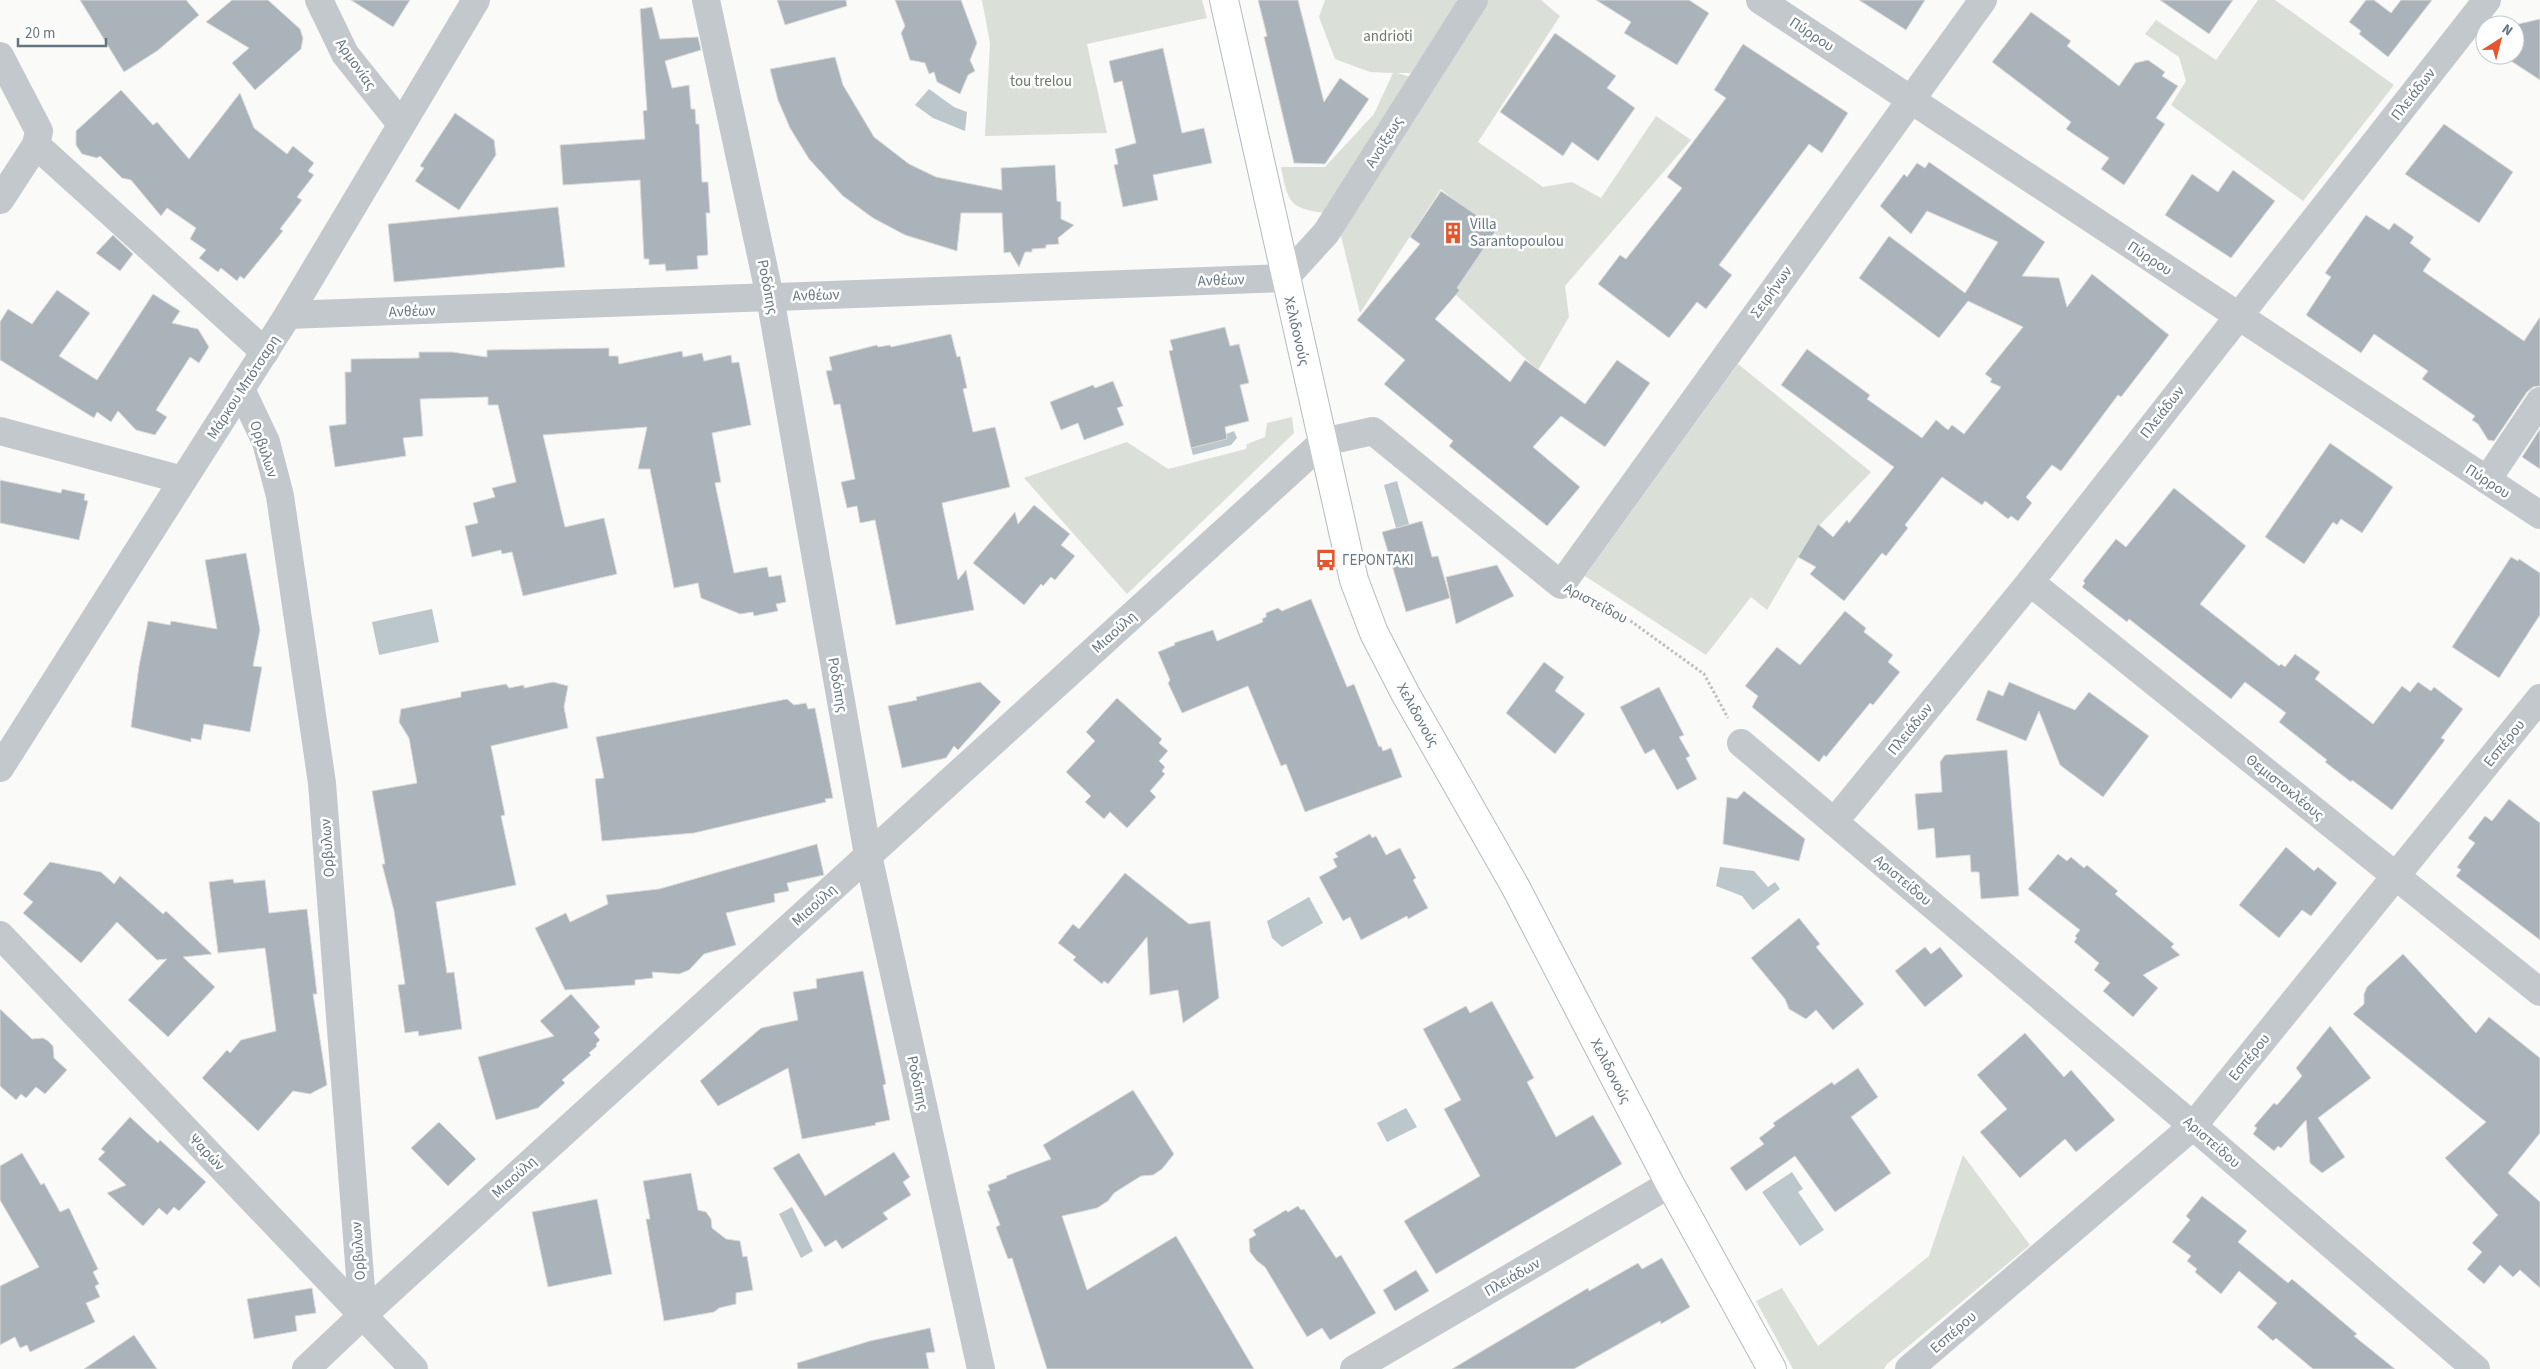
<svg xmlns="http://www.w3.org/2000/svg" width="2540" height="1369" font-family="'Source Sans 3',sans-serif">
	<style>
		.green { fill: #dadfd7 }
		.water { fill: #bbc7cb }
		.building { fill: #aab3b9; stroke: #dcdcda }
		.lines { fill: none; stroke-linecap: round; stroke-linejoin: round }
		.secondary-casing { stroke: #b3babf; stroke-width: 30 }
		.path { stroke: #bbbfc2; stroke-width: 3; stroke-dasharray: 2.5 2.5; stroke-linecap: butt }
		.street { stroke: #c3c8cc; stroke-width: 28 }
		.secondary { stroke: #fff; stroke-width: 28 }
		.labels { text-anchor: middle; stroke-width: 5; stroke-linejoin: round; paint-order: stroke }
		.street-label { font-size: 15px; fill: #657683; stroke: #fff }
		.park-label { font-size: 15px; fill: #687a64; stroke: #fff }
		.poi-label { font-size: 15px; fill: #657683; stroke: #fff; text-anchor: start }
	</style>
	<rect width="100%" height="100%" fill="#fafaf8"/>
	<g class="green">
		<path d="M982,0H1202L1207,18L1087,44L1107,133L985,136L990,43Z"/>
		<path d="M1325,0H1458L1411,73H1397L1414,78L1326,213C1289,209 1288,202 1281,167H1325L1374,114L1393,73L1370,72L1335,59L1319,17Z"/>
		<path d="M1484,0H1541L1560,16L1478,142L1543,187L1572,182L1601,198L1656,116L1691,140L1565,286L1569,317L1538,370L1456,295L1464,252L1500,238L1441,189L1360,313L1340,232Z"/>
		<path d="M2258,0H2275L2394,85L2303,201L2171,105L2186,81L2179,57L2145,34L2156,20L2216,60Z"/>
		<path d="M1738,364L1871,472L1813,532L1767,610L1751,597L1706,655L1585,576Z"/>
		<path d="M1292,417L1294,433L1127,594L1024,478L1127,442L1168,469L1246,449L1247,444L1265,437L1267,423Z"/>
		<path d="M1963,1155L2030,1245L1887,1364L1884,1369H1793L1756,1301L1782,1288L1818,1346L1929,1256Z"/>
	</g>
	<g class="water">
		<path d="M929,89L954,107L967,112L965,131L933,118L915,105Z"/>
		<path d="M1234,431L1237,438L1231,445L1193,455L1191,448Z"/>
		<path d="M1397,481L1409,524L1396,528L1384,485Z"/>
		<path d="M432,609L439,642L379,655L372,622Z"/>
		<path d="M1720,867L1754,871L1768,887L1775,882L1780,889L1753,910L1742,896L1716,886Z"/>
		<path d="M1309,897L1323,923L1282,947L1272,938L1267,921Z"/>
		<path d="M1406,1108L1417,1127L1387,1142L1377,1123Z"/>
		<path d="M1792,1172L1803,1189L1798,1192L1824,1230L1800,1246L1762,1192Z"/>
		<path d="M792,1207L813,1251L801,1258L779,1214Z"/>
	</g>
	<g class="building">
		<path d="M80,0H186L199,15L157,51L124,72Z"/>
		<path d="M232,0H268L300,29L303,38L301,49L255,90L232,63L249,48L206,22Z"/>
		<path d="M351,0H410L393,27Z"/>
		<path d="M777,0H846L847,6L785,25Z"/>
		<path d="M895,0H961L977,43L970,60L975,71L968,75L960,94L937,82L934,72L929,74L925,63L910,60L901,33L905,26Z"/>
		<path d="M1258,0H1298L1324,102L1340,78L1369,99L1325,164L1294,163L1264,37L1267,36Z"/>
		<path d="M1596,0H1689L1709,13L1677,65L1624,33L1631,22Z"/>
		<path d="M1859,0H1925L1906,30Z"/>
		<path d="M2160,0H2233L2209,34Z"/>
		<path d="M2366,0H2374L2391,13L2401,0H2432L2388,57L2359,34L2361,31L2349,22Z"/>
		<path d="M652,7L660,39L698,37L701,50L665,61L672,88L689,85L691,109H695L696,124H699L702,182H708L710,213H706L708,255L697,256L698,269L666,271L665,264L649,265V259H644L640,180L563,185L560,145L645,139L643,111L647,110L640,9Z"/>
		<path d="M2031,12L2071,41L2067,46L2119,86L2135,63L2148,60L2165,72L2162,76L2178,86L2156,118L2165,124L2124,185L2101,169L2109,158L2066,129L2071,122L1992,62Z"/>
		<path d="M2540,19V80L2508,59L2507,55H2515L2514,25Z"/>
		<path d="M1555,33L1616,76L1607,88L1635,108L1598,161L1572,142L1563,156L1500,112Z"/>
		<path d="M1743,44L1848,113L1822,153L1809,144L1719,265L1732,275L1706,309L1697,302L1669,338L1598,284L1620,255L1626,259L1682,188L1667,177L1726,98L1714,90Z"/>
		<path d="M1163,48L1182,133L1204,128L1212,163L1153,175L1158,200L1123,207L1114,165L1118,164L1115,149L1136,143L1122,81L1114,83L1109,61Z"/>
		<path d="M835,57L843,85L874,137L909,164L936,177L1002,190L1001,168L1055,165L1057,201L1061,202V219L1074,225L1058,238L1059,244L1046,245V248L1032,249V252H1025L1019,267L1010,252L1004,253L1002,213H961L957,251L905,235L873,218L843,196L809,159L790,128L778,100L770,69Z"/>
		<path d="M121,90L153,125L157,122L189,159L240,93L254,128L287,154L293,146L314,163L308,171L314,175L297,197L302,200L280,229L283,231L244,279L240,276L237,281L221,268L218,272L199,258L206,250L190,239L196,228L167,208L161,216L131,180L122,178L100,156L97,158L82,154L76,145V131Z"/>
		<path d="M455,113L494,140L496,155L459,210L415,181L424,168L420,166Z"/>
		<path d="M2444,124L2513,172L2479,223L2405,174Z"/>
		<path d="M1929,162L2045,242L2022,276L2059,278L2067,307L2092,274L2169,335L2121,397L2118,395L2061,471L2052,465L2026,497L2032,503L2018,521L2011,516L2008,519L1985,501L1982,505L1942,477L1905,525L1908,528L1886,556L1882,553L1844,601L1810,574L1816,567L1798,557L1818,524L1833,537L1847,520L1849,523L1894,467L1781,385L1807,349L1870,395L1867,399L1922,438L1936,420L1948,430L1952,425L1964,434L2001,387L1990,382L1992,379L1985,374L2023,327L1968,301L1939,338L1859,278L1889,236L1965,293L1998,242L1927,211L1911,234L1880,206L1904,174L1907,177L1917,163L1925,168Z"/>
		<path d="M2233,170L2275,201L2231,258L2165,215L2192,174L2218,192Z"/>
		<path d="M1441,191L1497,229L1457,288L1460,290L1435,319L1510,382L1525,360L1585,404L1617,360L1650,383L1605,447L1561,416L1533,447L1580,487L1547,526L1449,446L1453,441L1384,384L1405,360L1357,320L1420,244L1410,237Z"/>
		<path d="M558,207L565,267L394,282L388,224Z"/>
		<path d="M2366,215L2389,230L2394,223L2414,237L2410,243L2431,259L2423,271L2524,341L2540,317V386L2533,387L2527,392L2494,441L2488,440L2478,424L2472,420L2475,416L2422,379L2428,371L2374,334L2361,353L2306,315L2331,277L2325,273Z"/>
		<path d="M113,235L133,254L120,271L96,253Z"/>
		<path d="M57,290L90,313L59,356L97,380L153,294L180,311L172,323L198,329L209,347L199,363L190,357L156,410L167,417L155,435L136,430L118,411L111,422L97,412L94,418L0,360V322L8,309L32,324Z"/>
		<path d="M1225,327L1230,346L1239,344L1249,383L1240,385L1249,421L1225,427L1227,439L1191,448L1169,351L1173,350L1170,340Z"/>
		<path d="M951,334L957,357L960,356L967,388L963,389L973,432L995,427L1010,487L942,503L958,580L966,570L974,610L896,625L875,520L860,523L857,506L847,508L841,482L855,479L840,404L834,405L826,371L832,370L829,357L877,345L878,347L890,345L891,347Z"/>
		<path d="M609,348V356H618L619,364L682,351L683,357L702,353L704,361L731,355L732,363L739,362L751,425L712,433L721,482L715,483L734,573L767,567L769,577L781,575L786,602L776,604L778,611L754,616L753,612L740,614L701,598L698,583L674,588L650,469H638L647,427L543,435L565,527L604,518L617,574L523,596L512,552L502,554L501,550L472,557L465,526L478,523L473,503L495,497L492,488L516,482L498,405H488V397L420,399L423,436L403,438L406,456L335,467L329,426L346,424L345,372H351V359L419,358V352H452L487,357V350Z"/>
		<path d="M1113,381L1123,406L1117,408L1124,425L1084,440L1078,423L1061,430L1050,402L1093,385L1095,388Z"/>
		<path d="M2540,429V469L2522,457Z"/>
		<path d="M2330,443L2393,487L2362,533L2341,519L2337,525L2333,522L2304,564L2265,537Z"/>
		<path d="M0,480L61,493L62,489L85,494L84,500L88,501L79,540L0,523Z"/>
		<path d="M2174,488L2246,546L2200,604L2279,666L2281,664L2285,667L2295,654L2320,672L2315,679L2373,724L2402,686L2410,692L2418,682L2431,691L2434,687L2463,709L2441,738L2445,740L2392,810L2352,780L2351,782L2325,762L2327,760L2279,722L2286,713L2245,682L2231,699L2129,619L2127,622L2082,587L2085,583L2083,581L2116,539L2126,547Z"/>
		<path d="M1034,505L1070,534L1061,545L1075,556L1055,580L1051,577L1043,586L1041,584L1024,605L973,563L1015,512L1018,524Z"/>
		<path d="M1422,521L1432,557L1438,556L1450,598L1406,612L1382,532Z"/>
		<path d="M246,553L260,630L253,666L262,667L250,732L204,724L201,740L191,738V742L131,727L139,666L148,621L170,625L171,621L217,629L205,560Z"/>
		<path d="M2511,557L2518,561L2519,559L2540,573V615L2499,678L2452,647Z"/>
		<path d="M1497,565L1514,596L1456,624L1446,577Z"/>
		<path d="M1311,599L1347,687L1354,684L1379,747L1381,746L1383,751L1391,748L1402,777L1305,812L1286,764L1281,766L1248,686L1182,713L1168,683L1170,680L1158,652L1175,645L1174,643L1213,630L1217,641L1263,622L1262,619L1266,617V613L1278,608L1282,611Z"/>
		<path d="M1845,611L1866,628L1864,632L1893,655L1888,662L1900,672L1873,705L1870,703L1826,757L1824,755L1819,762L1752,707L1758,696L1745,686L1777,647L1800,665Z"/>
		<path d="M1544,662L1564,677L1555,691L1585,714L1555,754L1506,713Z"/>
		<path d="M553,682L568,686L564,707L568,728L491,746L505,815L501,816L516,885L436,902L447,973L454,972L462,1029L419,1036L418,1031L405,1033L398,985L405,984L394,911L382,864H385L372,791L417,783L409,738L399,722L401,709L461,697V692L506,684L509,688L524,685V688Z"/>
		<path d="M980,682L1001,702L958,750L954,746L946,758L902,768L888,706L917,700L916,697Z"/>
		<path d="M2009,682L2075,710L2089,692L2149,736L2103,797L2060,765L2039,711L2026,741L1976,720L1988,690L2003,696Z"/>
		<path d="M1659,687L1684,735L1679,737L1690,756L1686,758L1697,779L1677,790L1654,749L1645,754L1620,707Z"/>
		<path d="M1117,698L1162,739L1159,743L1168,751L1159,761L1165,767L1162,771L1165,774L1150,791L1156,797L1127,828L1110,812L1104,819L1085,802L1091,796L1066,772L1095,741L1086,732Z"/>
		<path d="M787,699L794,705L806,703L808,709L815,708L833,798L825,799L826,802L694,833L602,841L595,779L604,778L596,737Z"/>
		<path d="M2007,750L2019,896L1981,899L1979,872H1971L1970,855L1936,858L1934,828L1918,830L1915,794L1942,792L1940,762L1945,755Z"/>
		<path d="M1744,791L1805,839L1799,861L1723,844L1727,797L1737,799Z"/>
		<path d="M2509,799L2540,823V940L2456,876L2461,870L2457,867L2475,843L2468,838L2485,816L2492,821Z"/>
		<path d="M1370,834L1372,838L1376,836L1386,855L1400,848L1416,878L1413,880L1428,908L1408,919L1407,916L1361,940L1350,917L1343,921L1319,877L1337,867L1333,859L1338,857L1335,853Z"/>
		<path d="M817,844L824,875L787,883L789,891L774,894L775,902L726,913L736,945L704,954L689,970L679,974L652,972L653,978L635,980V985L565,990L535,928L566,913L570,922L608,904L606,895L659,889Z"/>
		<path d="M2286,847L2314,871L2318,867L2337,883L2311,916L2302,910L2279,938L2239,905Z"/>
		<path d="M2058,854L2067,861L2071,857L2084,868L2087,865L2118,891L2115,894L2174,944L2171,947L2180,955L2143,975L2158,988L2133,1017L2103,991L2110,983L2094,970L2099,963L2074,942L2077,938L2075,936L2080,930L2028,889Z"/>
		<path d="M50,862L101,872L114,884L120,876L163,914L166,911L212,954L183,957L215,987L168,1037L128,1000L167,959L157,960L117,922L81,963L23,913L33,902L23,894Z"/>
		<path d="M1125,873L1189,924L1210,921L1219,998L1183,1023L1178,990L1150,995L1147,937L1108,984L1104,981L1102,984L1073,960L1076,957L1058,943L1073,924L1079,929Z"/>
		<path d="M233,879L234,883L265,880L269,913L307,909L317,994H313L327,1085L310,1094L293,1091L258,1131L202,1078L227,1050L230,1053L241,1040L276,1031L265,948L218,953L209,882Z"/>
		<path d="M1799,918L1820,944L1816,947L1864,1004L1833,1030L1816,1010L1806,1019L1789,1009L1785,999L1751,958Z"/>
		<path d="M1925,947L1931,954L1940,947L1963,976L1925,1007L1895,971Z"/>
		<path d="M2403,954L2476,1033L2489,1017L2540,1058V1133L2508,1173L2540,1202V1288L2520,1270L2513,1277L2500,1265L2484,1284L2467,1269L2482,1252L2472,1243L2498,1215L2445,1158L2486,1122L2353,1014L2364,1004V994L2367,987Z"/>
		<path d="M863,971L886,1084L883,1085L890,1120L875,1123L876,1125L802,1139L788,1068L718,1106L700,1081L761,1028L798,1020L793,992L817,988L816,979Z"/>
		<path d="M571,994L600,1027L594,1033L600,1040L596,1044L597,1046L589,1053L591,1055L562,1080L565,1083L538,1108L496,1120L478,1057L554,1036L540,1021Z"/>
		<path d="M1492,1001L1534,1078L1527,1082L1556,1137L1593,1115L1622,1164L1436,1274L1404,1221L1480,1176L1444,1109L1461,1100L1423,1029L1466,1006L1470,1013Z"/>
		<path d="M0,1009L32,1039L43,1038L48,1041L53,1046L54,1058L67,1070L45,1094L36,1087L26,1098L21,1094L16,1100L0,1086Z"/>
		<path d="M2330,1026L2371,1078L2318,1118L2345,1157L2322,1173L2310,1163L2306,1120L2281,1148L2278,1146L2274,1151L2253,1134L2257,1128L2254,1126L2274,1103L2277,1105L2302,1076L2296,1068Z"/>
		<path d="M2025,1033L2064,1077L2071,1070L2115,1120L2076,1152L2065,1139L2020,1178L1980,1132L2007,1109L1977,1075Z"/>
		<path d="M1858,1068L1878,1097L1851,1117L1891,1173L1835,1212L1795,1156L1746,1191L1730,1168L1764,1144L1759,1138L1775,1126L1773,1123L1832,1082L1834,1085Z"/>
		<path d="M1133,1090L1174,1154L1162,1169L1153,1175L1141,1176L1114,1193L1108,1201L1097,1208L1062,1216L1087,1290L1176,1236L1254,1369H1047L1012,1258L1008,1259L996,1227L1000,1225L987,1191H990L988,1185L1007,1178L1006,1176L1051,1159L1043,1145Z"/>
		<path d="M130,1117L158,1143L160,1140L206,1182L179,1211L174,1207L167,1215L159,1208L143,1226L107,1193L126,1185L98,1159L105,1152L101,1149Z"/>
		<path d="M439,1122L476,1159L448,1186L411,1148Z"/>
		<path d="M894,1152L910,1177L903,1182L911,1195L883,1213L888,1219L842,1249L836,1240L825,1247L773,1168L799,1153L825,1196Z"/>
		<path d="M22,1153L41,1185L44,1183L60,1212L69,1208L98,1269L93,1272L99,1284L95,1286L100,1297L86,1303L95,1322L30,1352L27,1345L20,1348L15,1337L0,1345V1286L39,1267L0,1200V1166Z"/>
		<path d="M691,1173L698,1210L706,1212L711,1219L712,1228L726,1239L740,1241L743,1257L747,1256L753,1290L736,1293V1304L719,1308L714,1312L664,1321L646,1219H650L643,1181Z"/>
		<path d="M2202,1196L2247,1231L2238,1242L2288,1283L2292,1279L2357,1334L2354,1336L2395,1369H2313L2276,1338L2273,1341L2257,1327L2277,1303L2239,1271L2221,1294L2195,1272L2197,1269L2187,1261L2191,1256L2172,1242L2190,1220L2186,1216Z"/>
		<path d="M597,1199L612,1274L548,1287L532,1212Z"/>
		<path d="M1298,1206L1301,1210L1304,1209L1336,1258L1341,1255L1376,1313L1330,1340L1322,1328L1307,1337L1265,1267L1257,1261L1250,1252L1249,1239L1256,1235L1253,1230L1286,1210L1288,1212Z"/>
		<path d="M1662,1258L1690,1307L1661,1324L1660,1321L1574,1369H1452L1588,1288L1589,1291L1638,1263L1642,1269Z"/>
		<path d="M1416,1270L1429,1291L1395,1311L1383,1290Z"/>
		<path d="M312,1288L316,1313L295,1316L297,1331L254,1339L247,1299Z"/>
		<path d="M930,1328L935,1352L926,1353L929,1369H798L797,1363L870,1341Z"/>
		<path d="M134,1335L157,1369H84Z"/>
	</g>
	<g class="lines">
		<g class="secondary-casing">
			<path id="secondary" d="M1224,0L1354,580L1374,633L1405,693L1515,886L1670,1184L1772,1369"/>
		</g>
		<path class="path" d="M1586,598L1632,622L1704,674L1728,718"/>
		<g class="street">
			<path d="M319,0L345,54L401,124"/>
			<path d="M706,0L770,297L868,855L981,1369"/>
			<path d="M1760,0L2540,515"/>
			<path d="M0,56L39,131L36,145L265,352"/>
			<path d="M0,200L36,145"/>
			<path d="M288,315L1285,278L1326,233L1474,0"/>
			<path d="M241,389L266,442L280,496L322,783L363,1315"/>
			<path d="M0,431L183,480"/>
			<path d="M2487,480L2540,401"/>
			<path d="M2030,582L2540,992"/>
			<path d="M1741,743L2193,1126L2476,1369"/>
			<path d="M0,768L288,315L476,0"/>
			<path d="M1834,822L2030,582L2487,0"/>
			<path d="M0,935L414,1369"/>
			<path d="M306,1369L363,1315L1323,442L1373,431L1561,585L1983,0"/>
			<path d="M1354,1369L1670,1184"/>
			<path d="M1909,1369L2193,1126L2540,698"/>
		</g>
		<use href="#secondary" class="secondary"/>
	</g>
	<defs>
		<g id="building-bare" transform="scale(1.725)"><path d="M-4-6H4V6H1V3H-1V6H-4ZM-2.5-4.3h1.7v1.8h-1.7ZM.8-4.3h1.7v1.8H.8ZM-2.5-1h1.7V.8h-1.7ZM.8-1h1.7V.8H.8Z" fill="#e4572e" stroke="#fff" stroke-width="2.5" paint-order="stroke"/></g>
		<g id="bus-bare" transform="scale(1.725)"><path d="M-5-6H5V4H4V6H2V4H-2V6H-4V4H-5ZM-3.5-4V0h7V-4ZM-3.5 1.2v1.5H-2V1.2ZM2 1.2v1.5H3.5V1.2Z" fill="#e4572e" stroke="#fff" stroke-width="2.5" paint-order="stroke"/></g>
	</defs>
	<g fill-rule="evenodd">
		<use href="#building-bare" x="1453" y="233"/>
		<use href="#bus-bare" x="1326" y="560"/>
	</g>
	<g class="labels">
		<g class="street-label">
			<text transform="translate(1812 34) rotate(33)" y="5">Πύρρου</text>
			<text transform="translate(356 64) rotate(55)" y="5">Αρμονίας</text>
			<text transform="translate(2413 94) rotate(-52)" y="5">Πλειάδων</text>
			<text transform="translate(1384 142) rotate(-58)" y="5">Ανοίξεως</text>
			<text transform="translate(2150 258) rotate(33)" y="5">Πύρρου</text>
			<text transform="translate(1221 280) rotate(-2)" y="5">Ανθέων</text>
			<text transform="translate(768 287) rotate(79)" y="5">Ροδόπης</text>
			<text transform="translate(1771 292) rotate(-54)" y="5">Σειρήνων</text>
			<text transform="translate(816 295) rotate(-2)" y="5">Ανθέων</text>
			<text transform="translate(412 311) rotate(-2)" y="5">Ανθέων</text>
			<text transform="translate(1297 331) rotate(77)" y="5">Χελιδονούς</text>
			<text transform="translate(243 387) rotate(-57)" y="5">Μάρκου Μπότσαρη</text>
			<text transform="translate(2162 412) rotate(-52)" y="5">Πλειάδων</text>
			<text transform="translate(264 449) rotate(71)" y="5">Ορβυλων</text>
			<text transform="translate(2488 481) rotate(33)" y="5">Πύρρου</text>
			<text transform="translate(1596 603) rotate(28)" y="5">Αριστείδου</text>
			<text transform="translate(1114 632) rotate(-42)" y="5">Μιαούλη</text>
			<text transform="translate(838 685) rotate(80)" y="5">Ροδόπης</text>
			<text transform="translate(1418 715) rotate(61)" y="5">Χελιδονούς</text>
			<text transform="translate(1910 729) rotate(-51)" y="5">Πλειάδων</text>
			<text transform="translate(2504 743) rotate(-51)" y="5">Εσπέρου</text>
			<text transform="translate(2285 787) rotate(39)" y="5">Θεμιστοκλέους</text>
			<text transform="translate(327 848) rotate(-94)" y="5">Ορβυλων</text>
			<text transform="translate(1903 880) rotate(40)" y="5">Αριστείδου</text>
			<text transform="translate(814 905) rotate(-42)" y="5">Μιαούλη</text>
			<text transform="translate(2249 1057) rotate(-51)" y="5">Εσπέρου</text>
			<text transform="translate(1611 1071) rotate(63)" y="5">Χελιδονούς</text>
			<text transform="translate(918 1083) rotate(78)" y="5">Ροδόπης</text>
			<text transform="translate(2212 1142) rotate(41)" y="5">Αριστείδου</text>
			<text transform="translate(207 1152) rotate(46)" y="5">Ψαρών</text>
			<text transform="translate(514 1177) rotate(-42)" y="5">Μιαούλη</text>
			<text transform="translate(358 1251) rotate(-94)" y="5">Ορβυλων</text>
			<text transform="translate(1512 1277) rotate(-30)" y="5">Πλειάδων</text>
			<text transform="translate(1953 1332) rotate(-41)" y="5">Εσπέρου</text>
		</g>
		<g class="park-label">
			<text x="1388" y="41">andrioti</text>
			<text x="1041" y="86">tou trelou</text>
		</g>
		<g class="poi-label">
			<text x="1470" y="229">Villa<tspan x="1470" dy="17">Sarantopoulou</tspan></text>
			<text x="1342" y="565">ΓΕΡΟΝΤΑΚΙ</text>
		</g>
	</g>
	<g transform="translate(2500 40) rotate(36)"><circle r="24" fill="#ffffff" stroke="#c1c8cd"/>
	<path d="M0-4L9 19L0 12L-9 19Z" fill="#e4572e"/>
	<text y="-8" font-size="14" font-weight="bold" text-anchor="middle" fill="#657683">N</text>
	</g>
	<path d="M18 38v8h88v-8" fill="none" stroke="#657683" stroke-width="2.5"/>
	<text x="25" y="38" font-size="15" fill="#657683" stroke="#ffffff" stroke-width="4" paint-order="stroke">20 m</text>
</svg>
